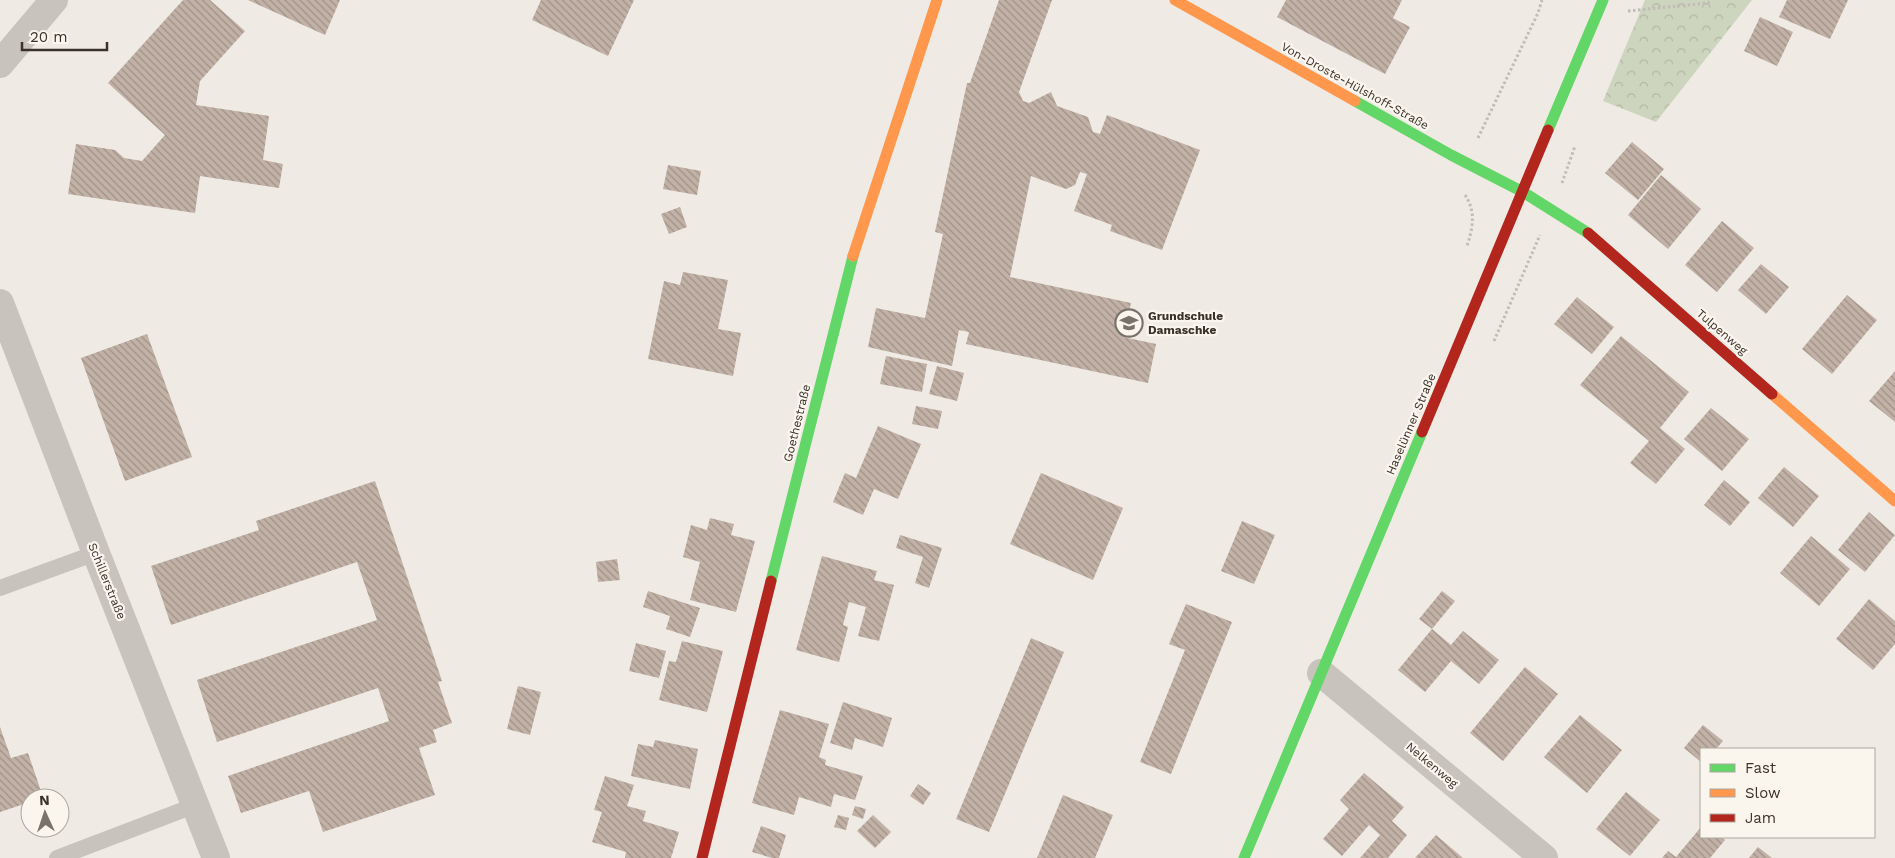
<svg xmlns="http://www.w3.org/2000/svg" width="1895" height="858" font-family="'Work Sans',sans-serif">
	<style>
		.forest { fill: url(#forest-crowns) }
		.building { fill: url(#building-back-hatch) }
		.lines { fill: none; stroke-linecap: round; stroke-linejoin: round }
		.path { stroke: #c1bcb5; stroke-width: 3; stroke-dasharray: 2.5 2.5; stroke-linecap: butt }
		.lane { stroke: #c8c3bd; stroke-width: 16 }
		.street { stroke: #c8c3bd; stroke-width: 28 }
		.fast { stroke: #63d668; stroke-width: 11 }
		.slow { stroke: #ff974d; stroke-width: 11 }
		.jam { stroke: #b3261e; stroke-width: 11 }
		.labels { text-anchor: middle; stroke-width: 4.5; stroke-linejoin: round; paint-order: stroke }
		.street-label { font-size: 12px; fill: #3a312a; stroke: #faf6ed }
		.poi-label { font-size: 12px; font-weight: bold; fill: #3a312a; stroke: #faf6ed; text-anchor: start }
	</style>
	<defs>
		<pattern id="forest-crowns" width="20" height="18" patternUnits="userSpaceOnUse" patternTransform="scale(1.25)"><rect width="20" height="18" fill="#ced5be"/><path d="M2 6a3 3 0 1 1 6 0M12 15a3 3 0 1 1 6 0" fill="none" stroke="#b2b7a3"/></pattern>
		<pattern id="building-back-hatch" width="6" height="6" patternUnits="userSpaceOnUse" patternTransform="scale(1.25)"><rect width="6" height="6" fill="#c2b1a6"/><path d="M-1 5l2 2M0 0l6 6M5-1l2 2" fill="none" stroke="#9f9187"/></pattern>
	</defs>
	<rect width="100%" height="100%" fill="#efebe4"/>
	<path class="forest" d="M1645,0H1752L1656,122L1603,101Z"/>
	<g class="building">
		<path d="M183,0H210L245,31L200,81L196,105L269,116L263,160L283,164L279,188L200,176L195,213L68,194L76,144L115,150L124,158L142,161L165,135L108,83Z"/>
		<path d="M248,0H340L325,35Z"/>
		<path d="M541,0H634L608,56L532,20Z"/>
		<path d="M999,0H1052L1019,92L1023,101L1029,103L1051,92L1057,106L1088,117L1093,132L1100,134L1107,115L1200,150L1162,250L1110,231L1112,225L1074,211L1087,174L1080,172L1075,185L1066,189L1031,176L1010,277L1131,303L1123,337L1156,344L1148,383L966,344L969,332L959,330L952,366L868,347L876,308L925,318L943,234L935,232L967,83H970Z"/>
		<path d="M1286,0H1402L1393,18L1410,27L1385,74L1277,17Z"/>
		<path d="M1787,0H1848L1830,39L1779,17Z"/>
		<path d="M1760,17L1793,32L1777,66L1744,51Z"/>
		<path d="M1632,142L1664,169L1638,200L1605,173Z"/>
		<path d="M668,165L701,171L697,195L663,189Z"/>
		<path d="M1661,175L1701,209L1668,249L1628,215Z"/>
		<path d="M680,207L687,227L669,234L661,214Z"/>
		<path d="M1722,221L1754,248L1717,292L1685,265Z"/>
		<path d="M1761,264L1789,287L1766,314L1738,290Z"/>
		<path d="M683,272L728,280L718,329L741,333L733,376L648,359L664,281L680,285Z"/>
		<path d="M1847,295L1877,320L1832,374L1802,349Z"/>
		<path d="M1577,297L1614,327L1592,354L1554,324Z"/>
		<path d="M147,334L192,457L125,481L81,358Z"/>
		<path d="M1621,336L1689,392L1660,428L1685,449L1656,484L1630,463L1649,441L1580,385Z"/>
		<path d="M886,356L927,364L922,392L880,384Z"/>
		<path d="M937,366L964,373L957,401L929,394Z"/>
		<path d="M1895,371V422L1869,401Z"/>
		<path d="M916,406L942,411L938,429L912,424Z"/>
		<path d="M1711,408L1749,439L1722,471L1684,439Z"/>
		<path d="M878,426L921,444L898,499L874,489L863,515L833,502L845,473L856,478Z"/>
		<path d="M1784,467L1819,496L1793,527L1758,498Z"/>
		<path d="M1041,473L1123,508L1093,580L1010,544Z"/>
		<path d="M1724,480L1750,502L1730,526L1704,505Z"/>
		<path d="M375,481L442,681L438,682L452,723L433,730L437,742L419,748L435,795L323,832L309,791L241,813L228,776L389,721L378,688L217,742L197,680L377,620L357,562L171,625L151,566L259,530L256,521Z"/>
		<path d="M1869,512L1895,535L1865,572L1838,550Z"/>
		<path d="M710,518L734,524L731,535L755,541L736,612L690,600L700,562L683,557L691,525L707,530Z"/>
		<path d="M1242,521L1275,535L1254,584L1221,571Z"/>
		<path d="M900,535L942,548L929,588L915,583L923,557L896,548Z"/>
		<path d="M1811,536L1850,569L1819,606L1780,573Z"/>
		<path d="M822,556L877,571L874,580L894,585L879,641L858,636L866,607L849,602L843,625L848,627L839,662L796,650Z"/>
		<path d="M617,559L620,580L598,582L596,562Z"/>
		<path d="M648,591L700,608L690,637L666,629L670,616L643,607Z"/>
		<path d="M1442,591L1455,601L1432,629L1419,619Z"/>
		<path d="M1869,599L1895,621V644L1873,670L1836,639Z"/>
		<path d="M1186,604L1232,622L1171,774L1140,762L1185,650L1169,644Z"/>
		<path d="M1432,629L1451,645L1463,631L1499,660L1479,684L1451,661L1425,692L1398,670Z"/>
		<path d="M1031,638L1064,652L989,832L956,819Z"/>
		<path d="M682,641L723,651L707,712L659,700L669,661L676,662Z"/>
		<path d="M636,643L666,651L659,678L629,671Z"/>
		<path d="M1525,667L1558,694L1503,761L1470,733Z"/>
		<path d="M518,686L541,692L530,735L507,729Z"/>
		<path d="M843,702L892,718L883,747L855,738L852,750L830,743Z"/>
		<path d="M780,710L829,724L819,757L826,760L825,765L863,776L855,800L834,794L831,807L799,797L794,815L752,803Z"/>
		<path d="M1580,715L1622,750L1587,793L1544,757Z"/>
		<path d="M1703,725L1723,741L1716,749H1701V762L1684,748Z"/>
		<path d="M0,727L11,758L28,753L43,797L30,798V802L0,812Z"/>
		<path d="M655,740L698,749L690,789L631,776L638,744L653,747Z"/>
		<path d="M1364,773L1404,807L1392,821L1407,835L1388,858H1360L1380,835L1369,825L1342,856L1323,839L1349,809L1340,800Z"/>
		<path d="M605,776L634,785L627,806L646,811L643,821L679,832L671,858H625L626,852L592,842L602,812L594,810Z"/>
		<path d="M918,784L931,793L923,805L910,796Z"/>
		<path d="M1626,792L1660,820L1630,856L1596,829Z"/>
		<path d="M1063,795L1113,815L1095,858H1037Z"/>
		<path d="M855,806L866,809L863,819L852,815Z"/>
		<path d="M838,815L849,818L846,830L834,827Z"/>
		<path d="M873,815L891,832L875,848L857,831Z"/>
		<path d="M761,826L786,835L779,858H772L752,852Z"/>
		<path d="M1701,827V837H1721L1725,840L1710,858H1662L1668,851L1676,857Z"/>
		<path d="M1436,835L1463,858H1415Z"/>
		<path d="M1758,847L1772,858H1749Z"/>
	</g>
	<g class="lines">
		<g class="path">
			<path d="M1628,11L1708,3L1711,0"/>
			<path d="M1478,138L1538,13L1542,0"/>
			<path d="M1562,183L1575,146"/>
			<path d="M1465,195C1476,211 1473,228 1467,246"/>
			<path d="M1494,341L1540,235"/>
		</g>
		<g class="lane">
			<path d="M0,588L96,553"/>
			<path d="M57,858L196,805"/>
		</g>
		<g class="street">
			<path d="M0,64L54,0"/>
			<path d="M0,303L96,553L216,858"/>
			<path d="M1321,673L1544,858"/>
		</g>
		<g class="fast">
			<path d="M1355,101L1451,155L1523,192L1588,233"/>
			<path d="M1548,130L1603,0"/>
			<path d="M771,581L853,256"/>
			<path d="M1244,858L1422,432"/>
		</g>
		<g class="slow">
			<path d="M1175,0L1355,101"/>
			<path d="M853,256L937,0"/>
			<path d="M1772,394L1895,501"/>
		</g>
		<g class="jam">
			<path d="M1588,233L1772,394"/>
			<path d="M1422,432L1548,130"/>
			<path d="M702,858L771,581"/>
		</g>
	</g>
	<defs>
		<g id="school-ring" transform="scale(1.4375)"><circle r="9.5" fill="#faf6ed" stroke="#79726b" stroke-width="1.5"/><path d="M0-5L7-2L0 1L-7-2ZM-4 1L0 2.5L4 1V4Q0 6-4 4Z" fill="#79726b"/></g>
	</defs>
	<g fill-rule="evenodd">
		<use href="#school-ring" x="1129" y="323"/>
	</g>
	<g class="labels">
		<g class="street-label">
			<text transform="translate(1355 86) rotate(29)" y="4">Von-Droste-Hülshoff-Straße</text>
			<text transform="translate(1722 332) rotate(41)" y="4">Tulpenweg</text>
			<text transform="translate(797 423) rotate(-76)" y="4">Goethestraße</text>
			<text transform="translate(1411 424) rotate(-67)" y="4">Haselünner Straße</text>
			<text transform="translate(107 581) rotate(68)" y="4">Schillerstraße</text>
			<text transform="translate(1432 765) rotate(40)" y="4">Nelkenweg</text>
		</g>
		<g class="poi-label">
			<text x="1148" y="320">Grundschule<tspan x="1148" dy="14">Damaschke</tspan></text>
		</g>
	</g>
	<rect x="1700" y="748" width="175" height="90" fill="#faf6ed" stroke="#ada79f"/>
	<rect x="1710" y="764" width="25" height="8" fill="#63d668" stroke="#ada79f"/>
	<text x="1745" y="773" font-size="15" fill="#3a312a">Fast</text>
	<rect x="1710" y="789" width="25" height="8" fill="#ff974d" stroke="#ada79f"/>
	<text x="1745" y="798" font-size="15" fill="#3a312a">Slow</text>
	<rect x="1710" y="814" width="25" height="8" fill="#b3261e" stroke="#ada79f"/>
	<text x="1745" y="823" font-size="15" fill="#3a312a">Jam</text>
	<g transform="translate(45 813) rotate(357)"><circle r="24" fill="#faf6ed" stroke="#ada79f"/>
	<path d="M0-4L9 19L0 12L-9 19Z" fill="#79726b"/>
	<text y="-8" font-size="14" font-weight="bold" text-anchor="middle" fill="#3a312a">N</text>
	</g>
	<path d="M22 42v8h85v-8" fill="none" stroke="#3a312a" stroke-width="2.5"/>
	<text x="30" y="42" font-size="15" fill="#3a312a" stroke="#faf6ed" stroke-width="4" paint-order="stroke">20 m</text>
</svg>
